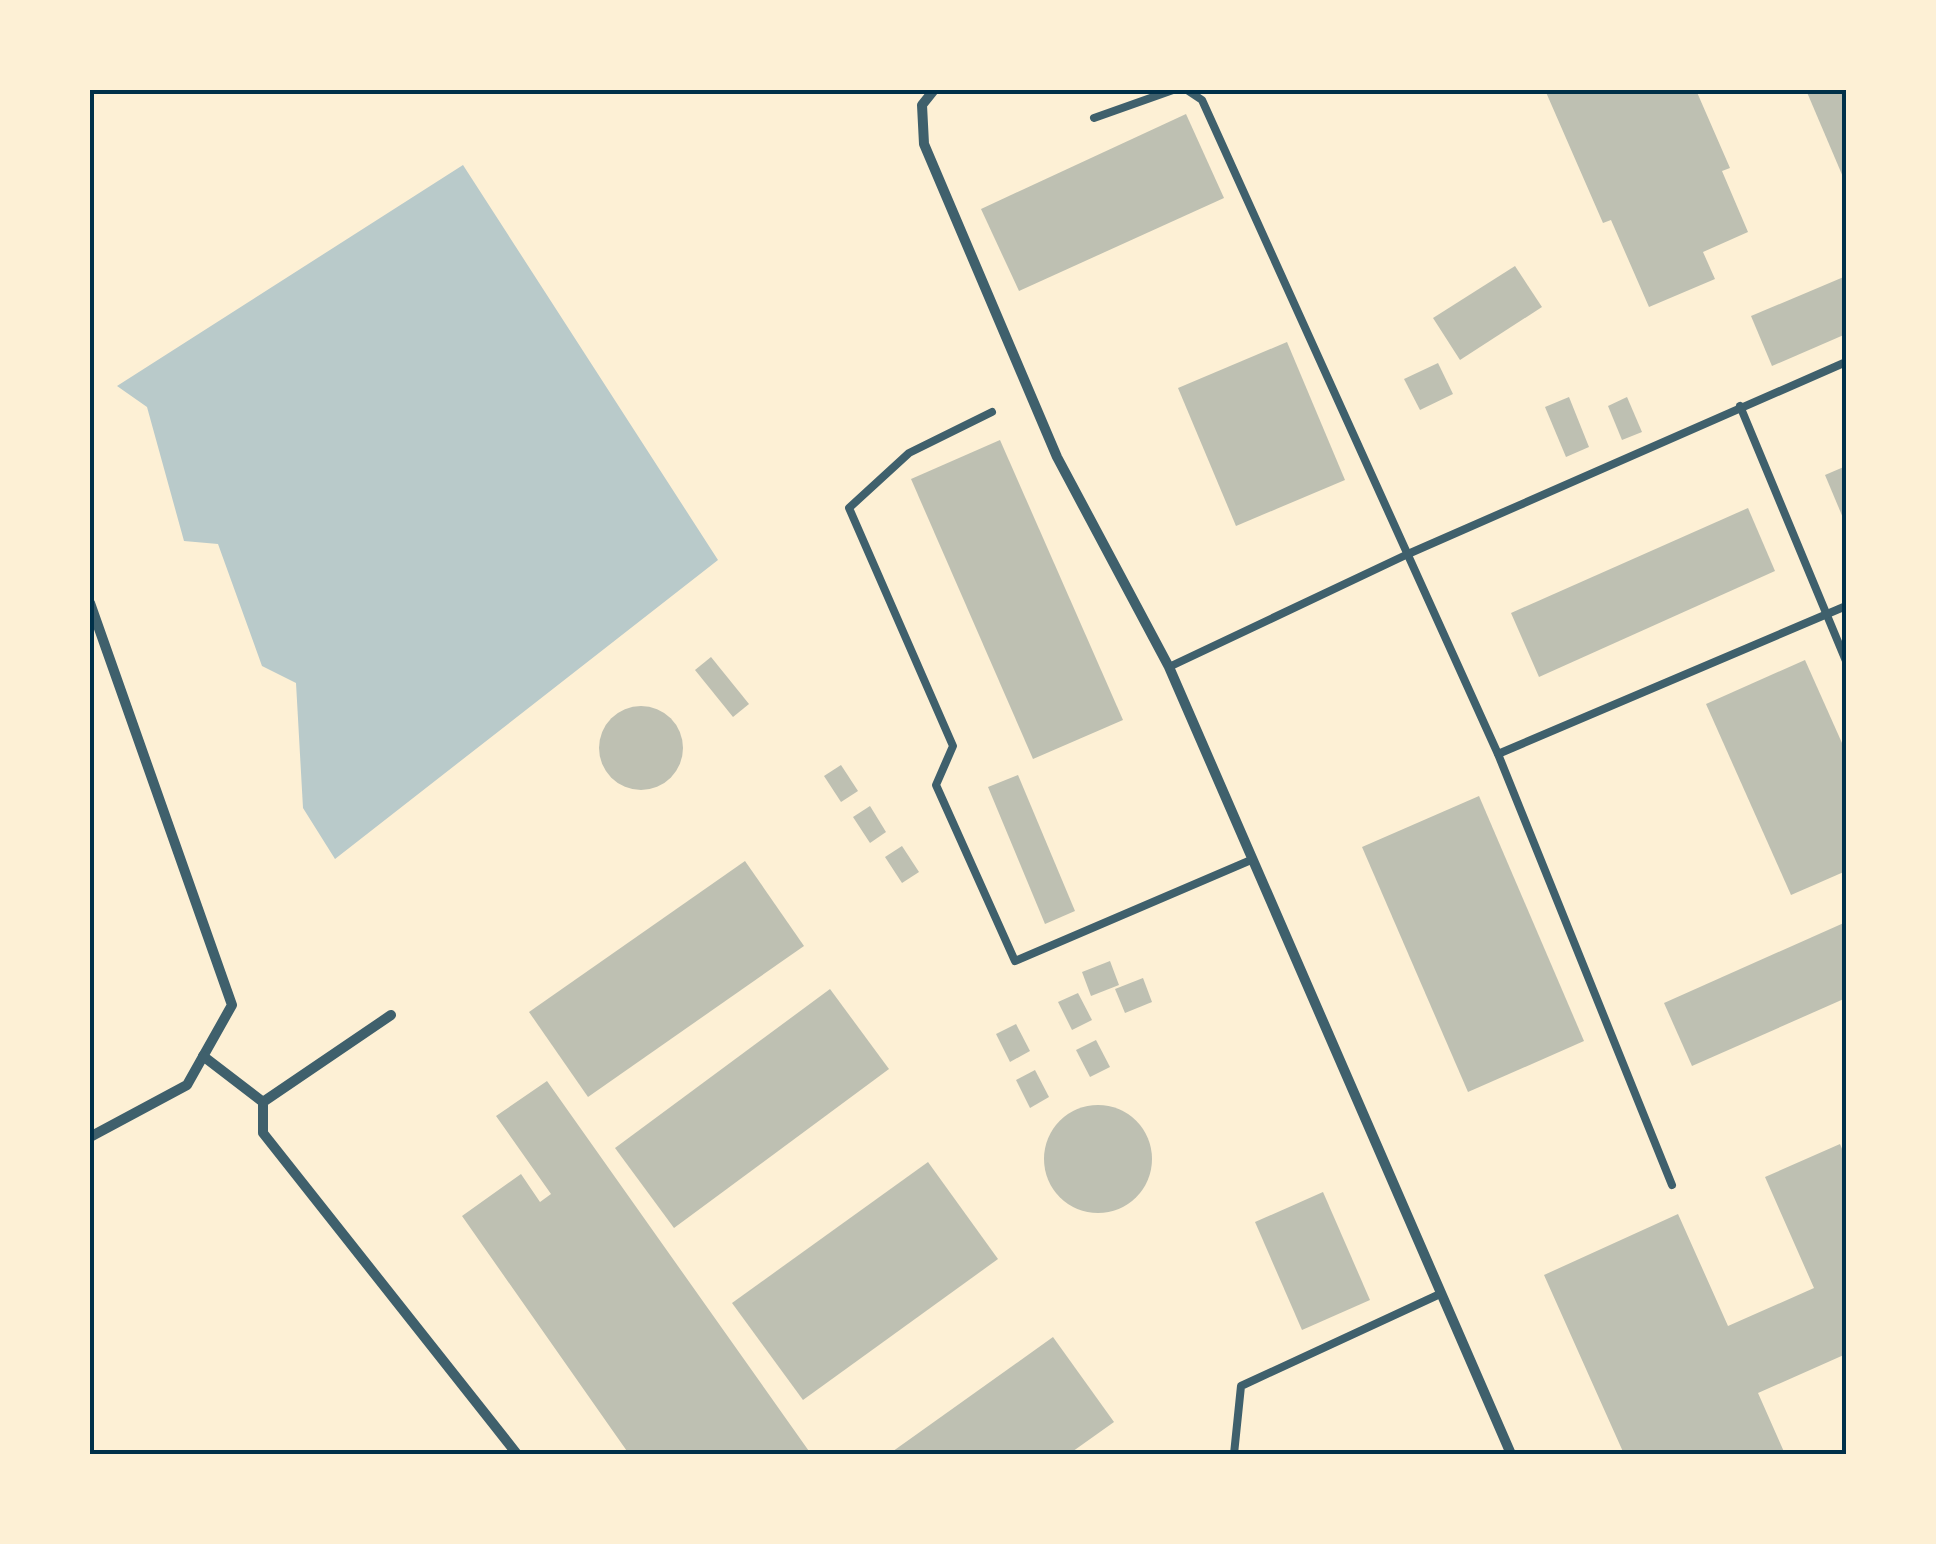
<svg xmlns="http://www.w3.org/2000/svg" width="1936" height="1544" font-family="'Varela Round',sans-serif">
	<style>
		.green { fill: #b9caca }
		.building { fill: #bec0b2 }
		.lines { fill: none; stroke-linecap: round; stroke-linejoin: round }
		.service { stroke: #3f606c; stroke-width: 8 }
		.minor { stroke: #3f606c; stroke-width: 10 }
		.neatline { fill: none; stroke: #003049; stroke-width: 4 }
	</style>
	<rect width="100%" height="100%" fill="#fdf0d5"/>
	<path class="green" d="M463,165L718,560L335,859L303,808L296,683L262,666L218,544L184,541L147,407L117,386Z"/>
	<g class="building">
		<path d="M1545,90H1696L1730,168L1722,171L1748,232L1703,252L1715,279L1649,307L1611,220L1603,223Z"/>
		<path d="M1806,90H1846V184Z"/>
		<path d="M1186,114L1224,198L1019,291L981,209Z"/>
		<path d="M1515,266L1542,307L1460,360L1433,318Z"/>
		<path d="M1846,276V334L1772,366L1751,316Z"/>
		<path d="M1287,342L1345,480L1236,526L1178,388Z"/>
		<path d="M1438,363L1453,394L1420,410L1404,379Z"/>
		<path d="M1569,397L1589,447L1566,457L1545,407Z"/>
		<path d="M1627,397L1642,432L1622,440L1608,406Z"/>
		<path d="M1000,440L1123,720L1033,759L911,479Z"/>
		<path d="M1846,466V525L1825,475Z"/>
		<path d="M1748,508L1775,571L1539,677L1511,613Z"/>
		<path d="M711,657L749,704L733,717L695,670Z"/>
		<path d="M1805,660L1846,752V871L1791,895L1706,704Z"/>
		<circle cx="641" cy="748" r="42"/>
		<path d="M841,765L858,791L841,802L824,776Z"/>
		<path d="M1018,775L1075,911L1045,924L988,787Z"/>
		<path d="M1479,796L1584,1041L1468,1092L1362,847Z"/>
		<path d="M870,806L886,832L870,843L853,817Z"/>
		<path d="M902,846L919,872L902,883L885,857Z"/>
		<path d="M745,861L804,946L588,1097L529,1012Z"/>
		<path d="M1846,922V998L1692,1066L1664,1003Z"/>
		<path d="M1110,961L1119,985L1091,996L1082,972Z"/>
		<path d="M1143,978L1152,1002L1125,1013L1115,989Z"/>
		<path d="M830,989L889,1069L674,1228L615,1148Z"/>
		<path d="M1078,993L1092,1020L1072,1030L1058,1002Z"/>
		<path d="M1016,1024L1030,1051L1010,1062L996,1034Z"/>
		<path d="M1096,1040L1110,1067L1090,1077L1076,1050Z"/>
		<path d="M1035,1070L1049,1097L1030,1108L1016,1080Z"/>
		<path d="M547,1081L811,1454H629L462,1216L521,1174L540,1202L551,1194L496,1116Z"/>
		<circle cx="1098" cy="1159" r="54"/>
		<path d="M1840,1144L1846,1158V1354L1758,1393L1785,1454H1624L1544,1275L1678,1214L1728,1326L1814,1288L1765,1177Z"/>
		<path d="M928,1162L998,1259L803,1400L732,1303Z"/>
		<path d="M1323,1192L1370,1300L1302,1330L1255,1222Z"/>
		<path d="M1053,1337L1114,1422L1069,1454H889Z"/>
	</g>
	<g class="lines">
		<g class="service">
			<path d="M1187,90L1202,100L1498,754L1672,1185"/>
			<path d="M1094,118L1173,90"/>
			<path d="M1740,406L1846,661"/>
			<path d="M992,412L909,453L849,508L953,746L936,785L1015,961L1251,860"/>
			<path d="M1169,667L1408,554L1846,362"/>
			<path d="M1498,754L1846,606"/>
			<path d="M1234,1454L1241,1386L1440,1294"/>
		</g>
		<g class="minor">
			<path d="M934,90L922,105L924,144L1057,457L1169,667L1511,1454"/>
			<path d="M90,603L232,1005L187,1085L90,1137"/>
			<path d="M391,1015L263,1102V1133L517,1454"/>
			<path d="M203,1056L263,1102"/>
		</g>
	</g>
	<rect width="1936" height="1544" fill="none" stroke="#fdf0d5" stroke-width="185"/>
	<rect x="92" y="92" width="1752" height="1360" class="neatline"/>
</svg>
